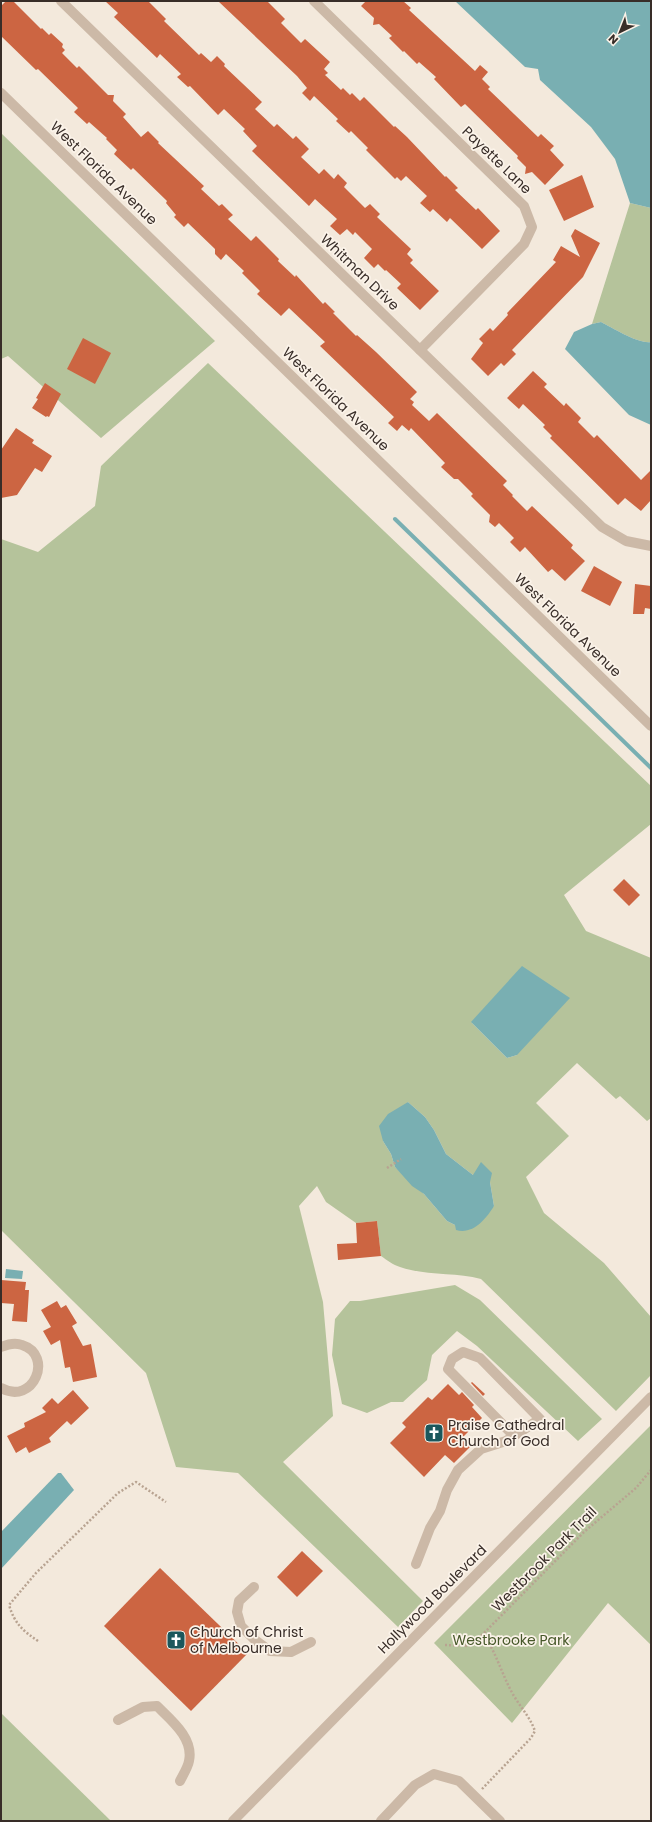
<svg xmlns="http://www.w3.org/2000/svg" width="652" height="1822" font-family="Poppins,sans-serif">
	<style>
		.green { fill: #b5c39b; fill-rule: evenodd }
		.water { fill: #79afb2 }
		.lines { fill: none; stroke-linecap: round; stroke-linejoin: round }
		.stream { stroke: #79afb2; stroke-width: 4 }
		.building { fill: #cc6542 }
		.path { stroke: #b8a391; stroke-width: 2.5; stroke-dasharray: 2 2; stroke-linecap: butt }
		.minor { stroke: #ccb9a7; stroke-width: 10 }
		.labels { text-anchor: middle; stroke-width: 3.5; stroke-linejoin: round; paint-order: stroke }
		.street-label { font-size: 14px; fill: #382d28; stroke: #fbf3e9 }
		.poi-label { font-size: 14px; fill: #382d28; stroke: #fbf3e9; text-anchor: start }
		.park-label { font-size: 14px; fill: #47582a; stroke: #fbf3e9 }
	</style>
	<rect width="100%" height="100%" fill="#f3e9dc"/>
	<g class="green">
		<path d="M1,133L215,341L101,438L8,356L1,359Z"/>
		<path d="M630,203L651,208V342C638,344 613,328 601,322L592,324Z"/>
		<path d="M208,363L651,786V824L564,895L586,931L651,958V1118L647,1121L620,1096L616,1099L577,1063L536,1103L569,1136L526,1177L544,1213L604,1263L651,1317V1375L616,1411L481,1279C455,1272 426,1276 400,1267C393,1265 387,1260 381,1256L377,1221L356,1223L326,1202L317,1186L299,1206L323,1302L333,1416L283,1462L423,1601L398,1627L238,1473L176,1467L146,1373L1,1230V539L38,552L95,506L101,466ZM471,1022L517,1055L507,1058ZM408,1102L425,1117L434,1130L446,1154L473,1175L490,1182L494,1206L455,1225L447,1221L424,1194L395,1167L391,1154L383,1141Z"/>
		<path d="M455,1285L480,1300L602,1419L578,1441L477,1346L457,1331L432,1355L427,1380L403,1402H391L367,1413L342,1404L332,1355L335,1319L350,1301H360Z"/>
		<path d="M651,1425V1645L608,1603L512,1723L434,1643Z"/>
		<path d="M1,1713L111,1821H1Z"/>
	</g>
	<g class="water">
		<path d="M455,1H648L651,3V208L630,203L615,159L591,127L540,80L538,69L525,67Z"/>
		<path d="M601,322C613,328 638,344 651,342V425L629,415L565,349L574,332L592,324Z"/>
		<path d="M522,966L570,998L517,1055L507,1058L471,1022Z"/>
		<path d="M408,1102L425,1117L434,1130L446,1154L473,1175L481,1162L492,1173L490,1182L494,1206C486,1219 473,1235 456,1230L455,1225L447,1221L424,1194L412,1186L395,1167L391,1154L383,1141L379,1126L388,1114Z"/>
		<path d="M6,1269L23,1271L22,1279L5,1278Z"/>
		<path d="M58,1473H61L74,1490L1,1569V1532Z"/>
	</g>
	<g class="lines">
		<path class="stream" d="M395,519L651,768"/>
	</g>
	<g class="building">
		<path d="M6,1H13L41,29L42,28L49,35L51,33L63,44L62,47L65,50L62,53L77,68L79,66L108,95H114L113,101L126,114L123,117L141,137L148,131L159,142L158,143L204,186L201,189L219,206L222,204L233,215L228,219L251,241L256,236L279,259L278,261L295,277L296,275L323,304L325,302L335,312L333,313L356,336L357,335L376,352L417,392L410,399L414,402L412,405L429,421L437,413L507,481L503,485L513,495L512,496L527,511L532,506L573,545L571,548L585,561L565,581L552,569L548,572L525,547L520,552L510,542L514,538L499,523L495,527L489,522L490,515L471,496L473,494L458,479H454L441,467L445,463L411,428L409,431L402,425L397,431L388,423L394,417L320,346L325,342L289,308L281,316L257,294L260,291L242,273L244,271L226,254L221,260L215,254V249L188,223L184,227L174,217L176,215L166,203L167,201L133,168L131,170L114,154L117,150L106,139L107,138L89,122L87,124L74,112L78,108L38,69L36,70L1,36V6Z"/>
		<path d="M105,1H148L166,19L164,21L199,55L201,53L211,62L217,56L225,64L224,66L262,102L255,109L274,127L277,124L293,139L296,136L309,149L301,157L319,174L324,169L334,179L338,174L347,183L344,187L365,208L370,204L380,214L377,217L411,249L407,254L413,260L410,263L439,291L420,310L397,288L401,284L386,270L385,271L378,264L374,268L364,258L372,249L355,232L353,235L347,229L340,235L330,226L337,219L315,199L309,206L252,151L257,146L243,131L245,129L224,109L218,115L190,86L188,87L177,77L181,74L160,54L157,58L114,17L118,13Z"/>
		<path d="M218,1H267L285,19L281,23L301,43L305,39L330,62L324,69L328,73L325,75L341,90L343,88L350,95L352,93L360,101L364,97L394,127L395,126L407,137L445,177L446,176L458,188L455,190L476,210L478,208L500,231L482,249L450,218L447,222L433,209L430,212L420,203L427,196L406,176L401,181L397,177L395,179L366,150L368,148L351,131L349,133L336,121L338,119L314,96L310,101L302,93L307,88L297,76Z"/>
		<path d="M366,1H403L411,8L409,10L475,71L480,65L488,72L482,79L490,87L488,89L538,137L541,134L554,146L550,150L564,165L545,185L532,172L525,174L526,167L517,158L518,156L465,104L461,107L434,79L436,77L419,62L417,64L404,51L403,52L389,38L392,36L379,24L373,25L374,18L361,6Z"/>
		<path d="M582,175L594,207L564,221L549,190Z"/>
		<path d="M575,229L600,243L583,277L512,350L516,354L504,366L501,363L488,376L471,359L483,343L479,339L490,328L493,331L508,315L507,313L556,262L553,260L561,246L580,257L571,236Z"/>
		<path d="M83,338L111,353L95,384L67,369Z"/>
		<path d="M533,371L547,384L544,387L564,406L566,403L581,418L578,422L594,438L597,435L641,480L651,470V500L641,511L625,498L618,505L550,438L552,436L543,427L545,425L523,404L519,409L507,398Z"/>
		<path d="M45,383L61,394L49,417L47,416L46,417L32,408L38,399L36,398Z"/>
		<path d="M16,428L34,440L32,443L52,456L42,472L35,468L17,495L1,498V450Z"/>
		<path d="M594,566L622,582L610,606L581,591Z"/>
		<path d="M635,584L651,586V609L645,608L644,614H633Z"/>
		<path d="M624,879L640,895L629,906L613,890Z"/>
		<path d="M377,1221L381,1256L338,1260L337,1244L357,1243L356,1223Z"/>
		<path d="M1,1280L26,1282L25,1290H29L27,1322L12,1321L14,1304L1,1303Z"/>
		<path d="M57,1301L61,1308L66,1305L77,1323L72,1326L83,1346L91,1344L97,1377L73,1382L70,1367L65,1368L60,1340L51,1345L43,1331L51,1327L41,1310Z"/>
		<path d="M472,1382L485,1394L483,1396L471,1383Z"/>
		<path d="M448,1384L459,1395L462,1392L474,1405L472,1407L482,1418L461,1439L470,1447L454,1463L445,1455L424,1477L390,1443L406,1427L402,1423L428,1397L432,1400Z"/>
		<path d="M73,1390L89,1408L71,1425L67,1421L49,1438L51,1442L29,1453L26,1447L16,1453L7,1436L25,1427L24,1423L46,1412L42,1408L52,1398L58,1404Z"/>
		<path d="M302,1551L323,1571L297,1597L277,1577Z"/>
		<path d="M160,1568L248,1653L191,1711L104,1626Z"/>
	</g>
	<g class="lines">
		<g class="path">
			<path d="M387,1168L401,1159"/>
			<path d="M38,1641C22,1630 15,1624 9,1605L36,1573L118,1493L136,1482L166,1502"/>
			<path d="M445,1645L469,1646L483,1634L584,1532L636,1488L651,1470"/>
			<path d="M482,1789L531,1738L535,1731C530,1717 521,1708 514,1696C502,1676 497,1653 483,1634"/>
		</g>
		<g class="minor">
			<path d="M61,1L602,527L626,541L651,546"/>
			<path d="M314,1L524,206L532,227L524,244L420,350"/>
			<path d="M1,93L651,726"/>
			<path d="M1,1347C8,1344 15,1342 22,1345C54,1355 34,1406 1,1388"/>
			<path d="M416,1564L430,1528L440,1511L447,1490L458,1470L481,1449L506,1441L540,1419L480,1358L463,1352L452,1359L448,1369L514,1436"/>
			<path d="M254,1587L239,1601L237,1612L241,1626L255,1640L270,1651L291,1652L311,1642"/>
			<path d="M118,1720L143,1707L157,1706C171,1720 194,1738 189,1761C188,1767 183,1775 180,1781"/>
			<path d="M233,1821L651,1397"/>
			<path d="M381,1821L415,1785L434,1774L459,1781L500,1821"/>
		</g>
	</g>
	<defs>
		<g id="church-square" transform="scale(1)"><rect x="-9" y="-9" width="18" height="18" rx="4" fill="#1b575c" stroke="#fbf3e9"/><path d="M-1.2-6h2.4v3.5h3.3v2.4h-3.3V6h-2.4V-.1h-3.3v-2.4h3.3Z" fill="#fff"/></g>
	</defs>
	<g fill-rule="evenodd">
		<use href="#church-square" x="434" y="1433"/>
		<use href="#church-square" x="176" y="1640"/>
	</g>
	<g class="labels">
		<g class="street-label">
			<text transform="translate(497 160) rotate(44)" y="5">Payette Lane</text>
			<text transform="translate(104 173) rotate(44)" y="5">West Florida Avenue</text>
			<text transform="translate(360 272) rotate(44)" y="5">Whitman Drive</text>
			<text transform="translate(336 399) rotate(44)" y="5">West Florida Avenue</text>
			<text transform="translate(568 625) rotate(44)" y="5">West Florida Avenue</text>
			<text transform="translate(544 1559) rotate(-45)" y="5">Westbrook Park Trail</text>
			<text transform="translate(432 1599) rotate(-45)" y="5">Hollywood Boulevard</text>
		</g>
		<g class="poi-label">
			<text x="448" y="1430">Praise Cathedral<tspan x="448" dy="16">Church of God</tspan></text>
			<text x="190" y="1637">Church of Christ<tspan x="190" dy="16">of Melbourne</tspan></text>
		</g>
		<g class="park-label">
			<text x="511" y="1645">Westbrooke Park</text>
		</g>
	</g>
	<rect width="652" height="1822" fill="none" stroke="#382d28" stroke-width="4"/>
	<g transform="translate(620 32) rotate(223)" stroke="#fbf3e9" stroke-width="3" paint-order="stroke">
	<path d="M0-3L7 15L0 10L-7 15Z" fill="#382d28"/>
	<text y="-6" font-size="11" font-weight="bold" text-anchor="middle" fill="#382d28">N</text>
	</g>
</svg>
